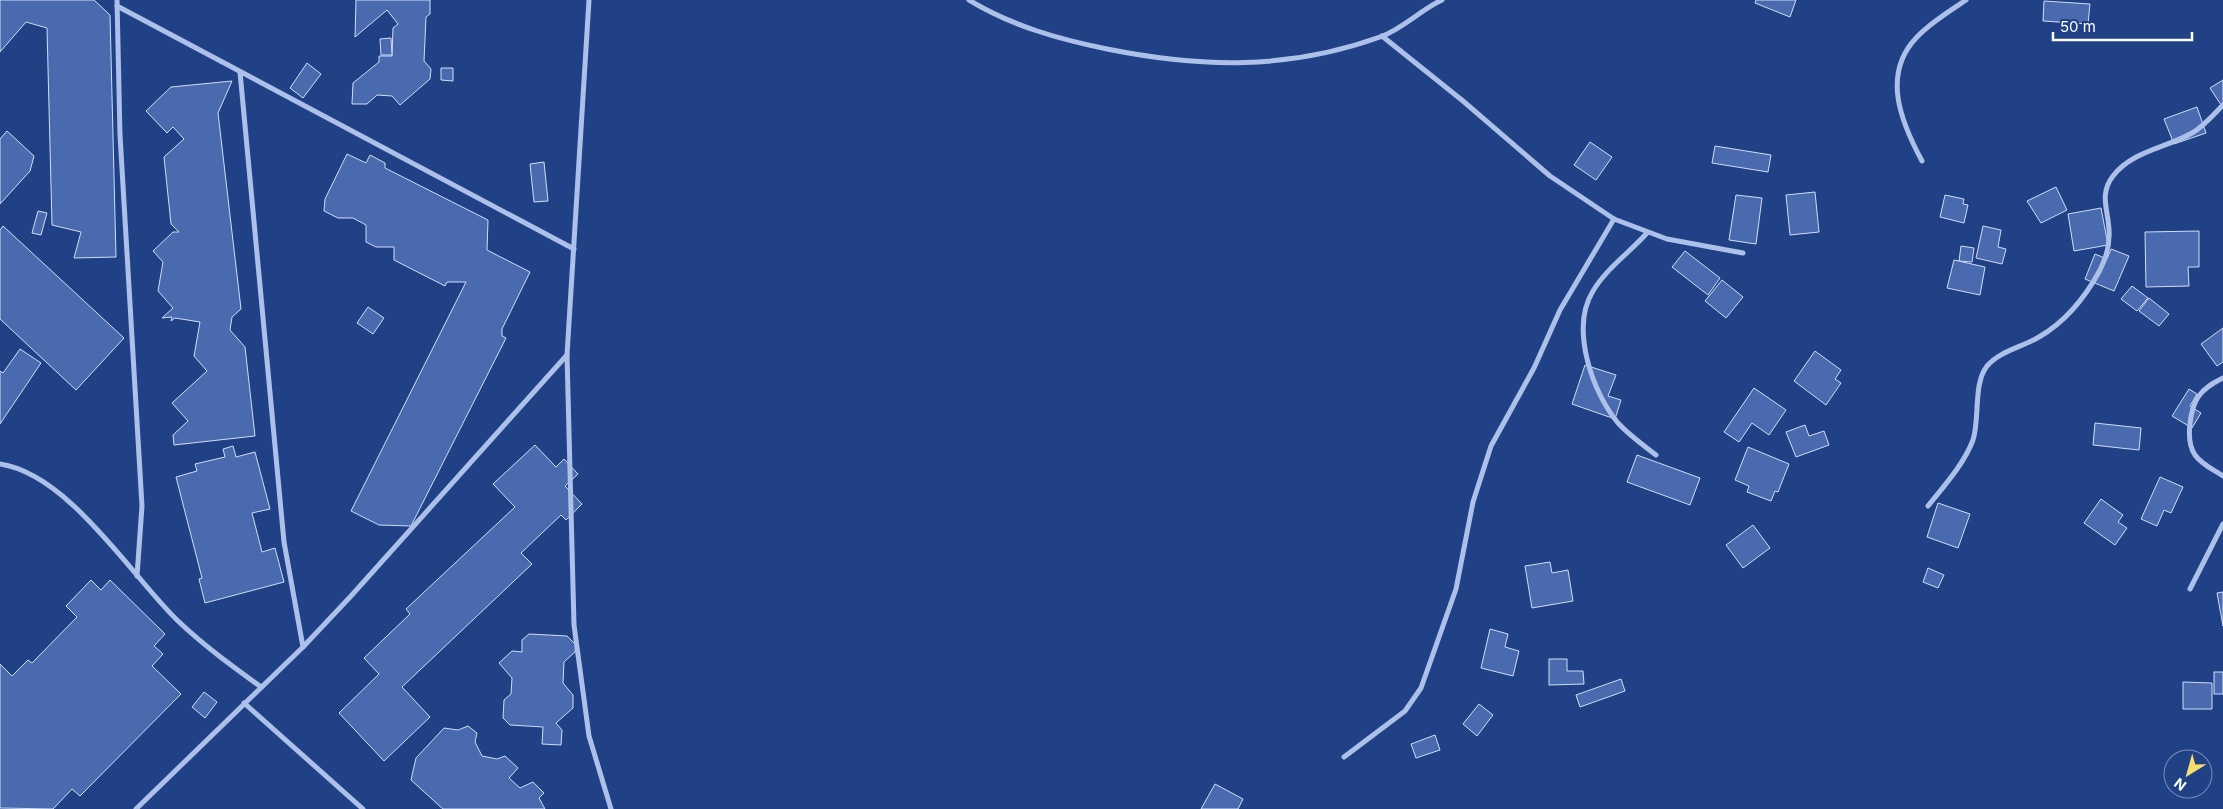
<svg xmlns="http://www.w3.org/2000/svg" width="2223" height="809" font-family="Inter,sans-serif">
	<style>
		.building { fill: #4a6aaf; stroke: #d0ddf7 }
		.lines { fill: none; stroke-linecap: round; stroke-linejoin: round }
		.street { stroke: #acc0ea; stroke-width: 5 }
	</style>
	<rect width="100%" height="100%" fill="#214187"/>
	<g class="building">
		<path d="M0,0H94L110,15L116,257L74,258L81,232L52,225L47,28L26,22L0,52Z"/>
		<path d="M356,0H430V14L426,17L424,61L431,69L430,79L400,105L392,96L377,95L367,104H352L353,83L379,62V56H392L393,28L398,24L387,10L355,37Z"/>
		<path d="M1756,0H1796L1790,17L1755,3Z"/>
		<path d="M2044,1L2090,4L2088,24L2043,21Z"/>
		<path d="M391,38L392,55H381L380,39Z"/>
		<path d="M307,63L321,74L303,98L290,88Z"/>
		<path d="M441,68H453V81L441,80Z"/>
		<path d="M2223,80V108L2210,88Z"/>
		<path d="M232,81L218,113L241,309L232,317L230,330L245,347L255,436L174,445L173,435L188,421L172,403L207,371L194,356L200,322L175,318L171,321L172,317L162,318L173,308L158,291L163,262L153,251L173,232H179L171,224L164,157L184,139L173,127L167,133L146,111L171,87Z"/>
		<path d="M2197,107L2206,133L2174,144L2164,119Z"/>
		<path d="M7,131L34,156L30,171L0,204V139Z"/>
		<path d="M1590,142L1612,157L1596,180L1574,165Z"/>
		<path d="M1715,146L1771,155L1768,172L1712,163Z"/>
		<path d="M347,154L366,163L370,155L385,163V168L488,220L487,250L530,272L502,329V336L506,338L411,526L379,525L351,511L466,282H447L445,286L394,260V247H376L366,242V225L353,218H338L324,211L325,199Z"/>
		<path d="M544,162L548,201L534,202L530,164Z"/>
		<path d="M2056,187L2067,210L2041,223L2027,201Z"/>
		<path d="M1815,192L1819,232L1790,235L1786,195Z"/>
		<path d="M1736,195L1762,198L1756,244L1729,240Z"/>
		<path d="M1945,195L1964,199L1963,204L1968,205L1964,223L1940,217Z"/>
		<path d="M2101,208L2108,245L2074,251L2068,214Z"/>
		<path d="M38,211L47,213L41,235L32,233Z"/>
		<path d="M3,226L124,338L76,390L0,319V230Z"/>
		<path d="M1983,226L2001,230L1998,247L2006,249L2002,264L1976,258Z"/>
		<path d="M2199,231V267H2188L2189,286L2146,287L2145,232Z"/>
		<path d="M1961,246L1974,248L1972,262L1959,261Z"/>
		<path d="M2111,249L2129,256L2114,291L2085,279L2095,254L2107,259Z"/>
		<path d="M1685,251L1720,278L1708,295L1672,267Z"/>
		<path d="M1954,260L1985,267L1980,295L1947,288Z"/>
		<path d="M1722,280L1743,297L1726,318L1705,301Z"/>
		<path d="M2132,286L2148,298L2137,311L2121,299Z"/>
		<path d="M2149,298L2169,314L2159,326L2139,311Z"/>
		<path d="M368,307L384,318L373,334L357,323Z"/>
		<path d="M2223,328V362L2217,366L2201,344Z"/>
		<path d="M20,349L41,363L0,424V371L3,373Z"/>
		<path d="M1815,351L1841,370L1835,379L1841,383L1826,405L1794,381Z"/>
		<path d="M1585,365L1616,375L1608,396L1621,400L1615,419L1572,404Z"/>
		<path d="M1754,388L1786,410L1769,435L1752,423L1739,442L1724,432Z"/>
		<path d="M2189,389L2197,394L2190,406L2201,413L2192,428L2172,416Z"/>
		<path d="M2095,423L2141,428L2139,450L2093,445Z"/>
		<path d="M1805,425L1809,436L1824,431L1829,445L1796,457L1786,432Z"/>
		<path d="M535,445L556,467L564,459L578,474L565,486L582,504L566,520L561,515L521,553L532,564L402,687L430,717L384,761L339,713L379,674L364,658L410,614L406,609L515,507L493,484Z"/>
		<path d="M233,446L236,457L255,452L270,509L252,513L262,552L275,548L284,582L205,603L199,579L202,578L176,477L197,471L195,464L225,457L223,449Z"/>
		<path d="M1748,447L1789,464L1778,492L1775,491L1771,501L1747,492L1749,486L1735,480Z"/>
		<path d="M1637,455L1700,478L1690,505L1627,482Z"/>
		<path d="M2160,477L2183,487L2171,513L2164,510L2157,526L2141,519Z"/>
		<path d="M2101,499L2123,515L2118,522L2127,528L2115,545L2084,523Z"/>
		<path d="M1938,503L1970,514L1958,548L1927,537Z"/>
		<path d="M1753,525L1770,548L1743,568L1726,545Z"/>
		<path d="M1550,562L1552,573L1568,570L1573,601L1532,608L1525,566Z"/>
		<path d="M1928,568L1944,575L1938,588L1923,582Z"/>
		<path d="M91,580L101,590L110,580L165,634L154,646L163,654L152,666L181,694L80,796L72,789L53,809L0,808V664L12,676L28,660L32,663L77,617L66,606Z"/>
		<path d="M2223,592V626L2217,593Z"/>
		<path d="M1490,629L1508,634L1505,647L1519,651L1513,676L1481,668Z"/>
		<path d="M529,634L567,636L576,645L575,652L564,662L563,683L573,695V708L556,723L562,730L561,745L542,744L543,727L510,725L503,718L504,700L511,694L512,678L499,663L512,651L522,652V640Z"/>
		<path d="M1549,659H1567V671H1583L1584,684L1549,685Z"/>
		<rect x="2214" y="672" width="9" height="22"/>
		<path d="M1621,679L1625,691L1580,707L1576,695Z"/>
		<path d="M2183,682L2212,683V709H2183Z"/>
		<path d="M204,692L217,702L205,718L192,707Z"/>
		<path d="M1479,704L1493,715L1477,736L1463,724Z"/>
		<path d="M468,726L477,733L475,742L482,756L497,759L505,756L518,768L509,778L520,788L533,782L544,793L539,798L545,809H443L411,780L416,758L444,728L458,730Z"/>
		<path d="M1435,735L1440,750L1416,758L1411,744Z"/>
		<path d="M1215,784L1243,799L1238,809H1201Z"/>
	</g>
	<g class="lines">
		<g class="street">
			<path d="M117,0L120,135L142,506L137,576"/>
			<path d="M589,0L567,355L574,625L589,736L611,809"/>
			<path d="M969,0C1012,26 1058,39 1107,49C1202,68 1288,70 1380,37C1403,29 1420,10 1442,0"/>
			<path d="M117,6L574,249"/>
			<path d="M1382,36L1463,101L1550,176L1614,219L1667,239L1743,253"/>
			<path d="M240,72L284,542L303,647"/>
			<path d="M1922,161C1901,122 1881,74 1917,37C1931,22 1950,11 1966,0"/>
			<path d="M1647,233C1630,252 1606,269 1593,291C1570,328 1592,392 1618,423C1629,435 1643,445 1656,455"/>
			<path d="M2223,378C2213,383 2204,388 2198,397C2190,410 2185,441 2195,455C2201,464 2214,470 2223,476"/>
			<path d="M0,464C68,474 130,574 177,620C203,645 232,666 261,687"/>
			<path d="M1928,506C1944,486 1964,464 1973,440C1980,418 1973,384 1987,366C2000,351 2022,347 2039,337C2065,322 2086,296 2100,270C2106,258 2110,244 2109,230C2108,209 2099,194 2113,176C2132,151 2166,148 2192,133C2204,126 2214,114 2223,105"/>
			<path d="M2190,589L2223,524"/>
			<path d="M244,703L363,809"/>
			<path d="M1344,757L1405,711L1421,688L1456,589L1473,502L1491,446L1534,368L1560,310L1614,219"/>
			<path d="M136,809L303,647L351,596L567,355"/>
		</g>
	</g>
	<g transform="translate(2188 774) rotate(217)"><circle r="24" fill="#214187" stroke="#7a8db7"/>
	<path d="M0-4L9 19L0 12L-9 19Z" fill="#f6df6d"/>
	<text y="-8" font-size="14" font-weight="bold" text-anchor="middle" fill="#ffffff">N</text>
	</g>
	<path d="M2053 32v8h139v-8" fill="none" stroke="#ffffff" stroke-width="2.5"/>
	<text x="2060" y="32" font-size="15" fill="#ffffff" stroke="#214187" stroke-width="4" paint-order="stroke">50 m</text>
</svg>
